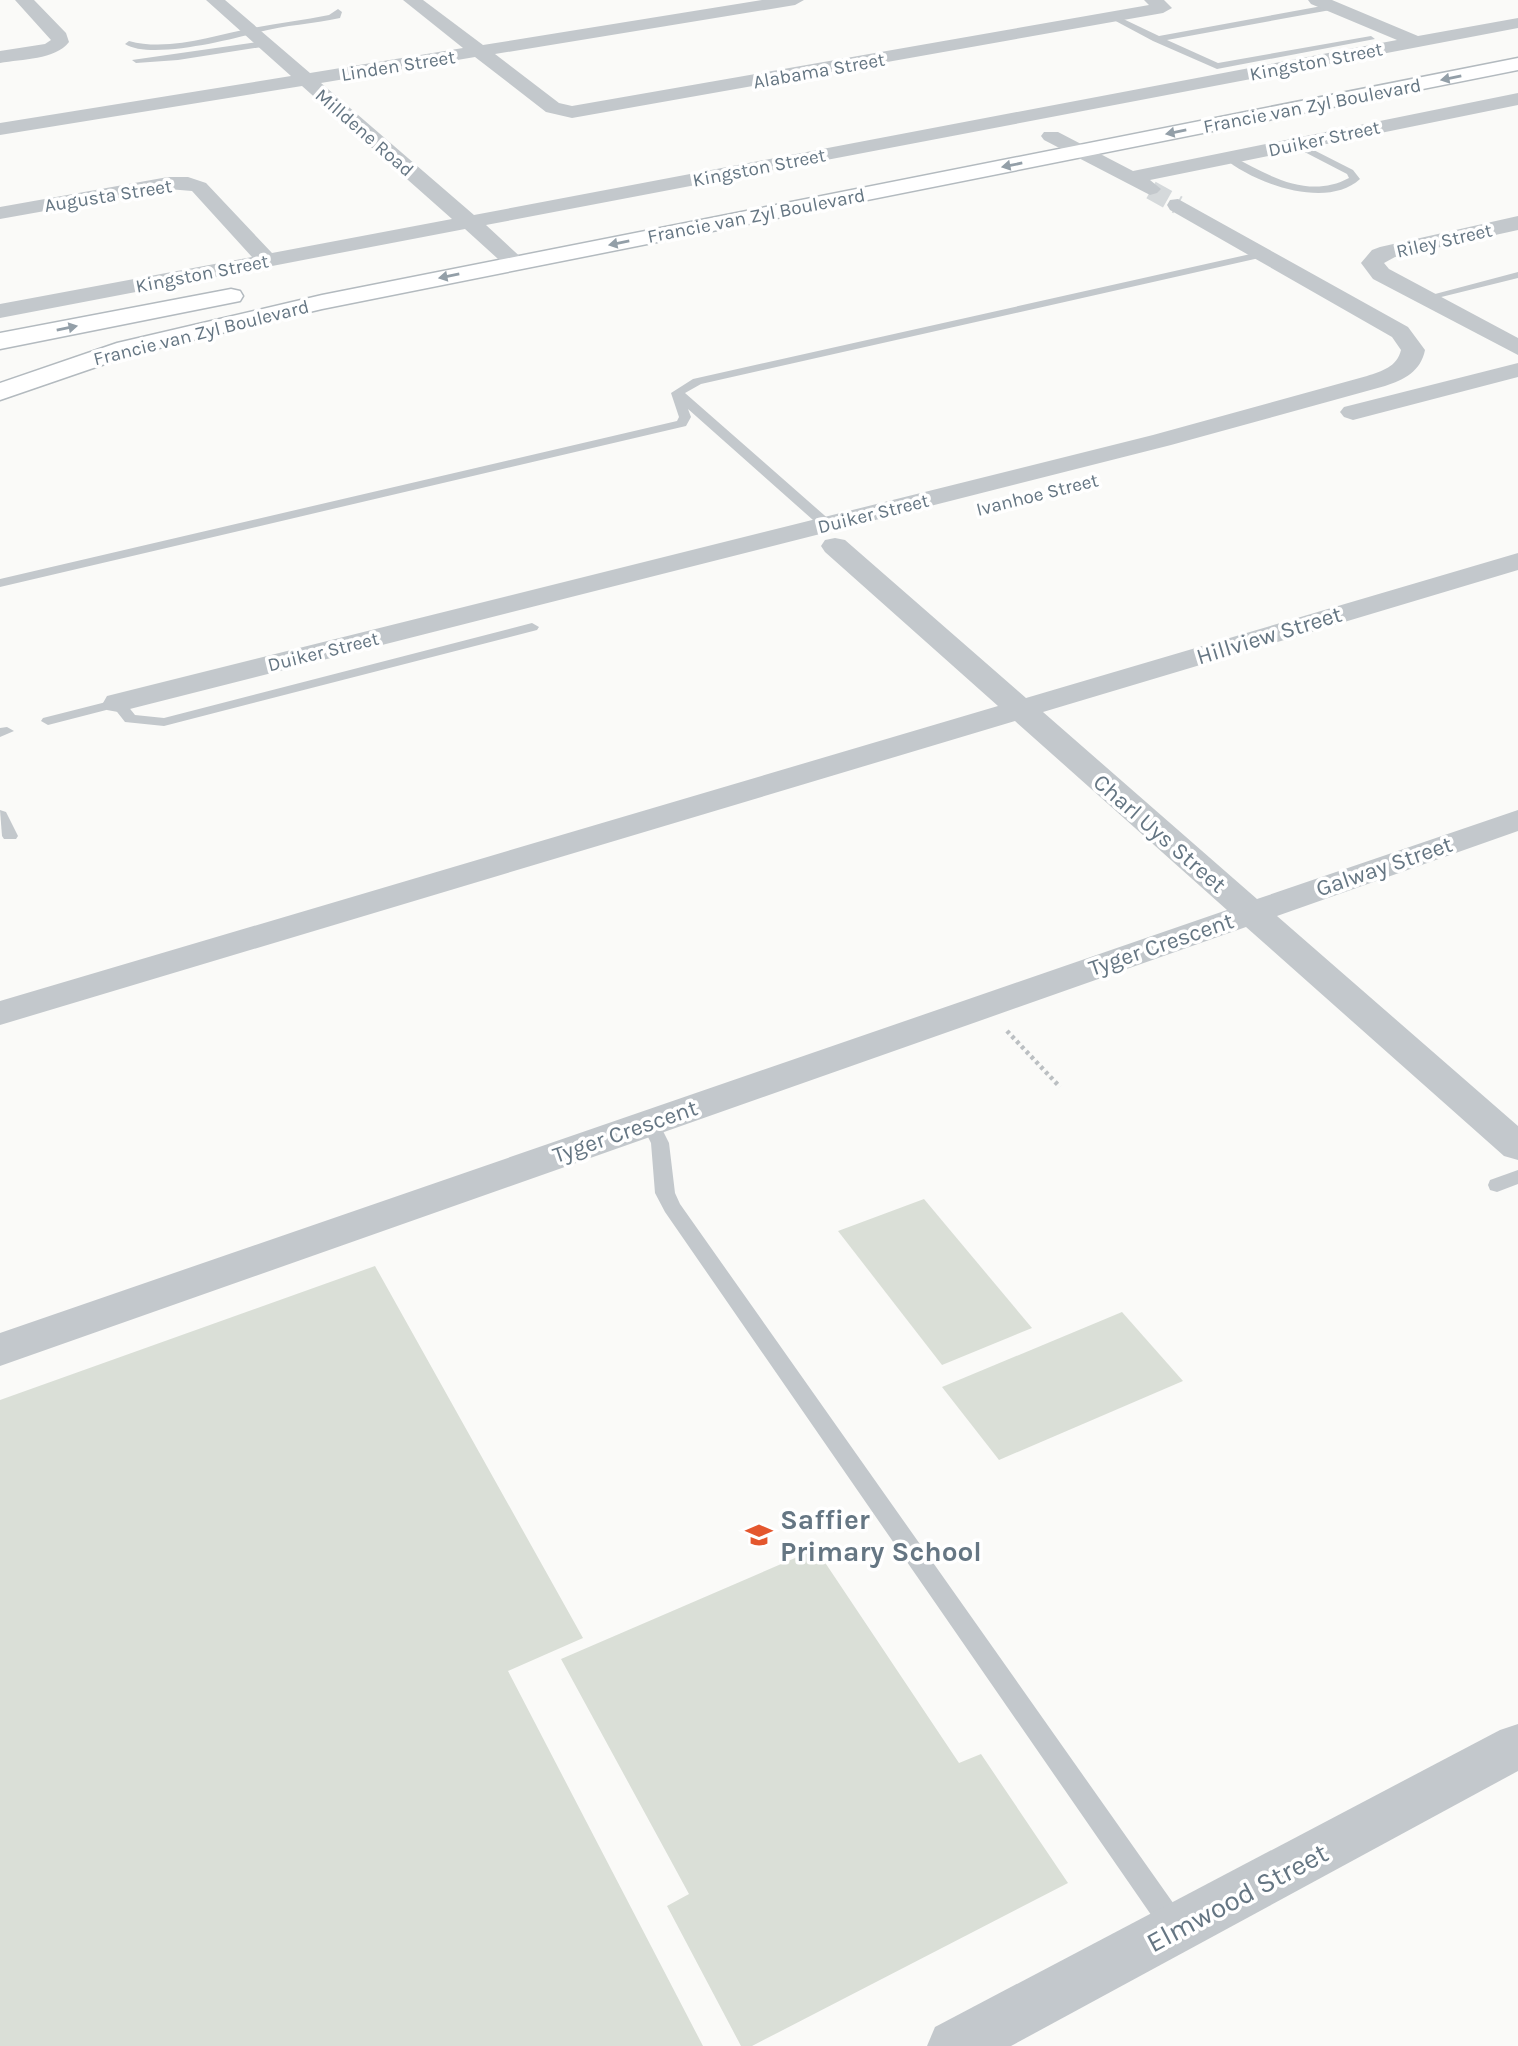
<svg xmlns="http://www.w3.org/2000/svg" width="1518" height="2046" font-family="Karla,sans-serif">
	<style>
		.green { fill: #dadfd7 }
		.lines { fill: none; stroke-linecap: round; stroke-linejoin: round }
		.street-tunnel { stroke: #d5d9db; stroke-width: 19; stroke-dasharray: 19 10; stroke-linecap: butt }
		.secondary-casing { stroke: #b3babf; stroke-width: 3 }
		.path { stroke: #bbbfc2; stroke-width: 4.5; stroke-dasharray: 3.5 3.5; stroke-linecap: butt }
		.lane { fill: #c3c8cc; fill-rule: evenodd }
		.street { fill: #c3c8cc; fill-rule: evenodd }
		.secondary { fill: #fff; fill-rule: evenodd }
		.oneway { fill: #939fa8 }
		.labels { text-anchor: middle; stroke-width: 7; stroke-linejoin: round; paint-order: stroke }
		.far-street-label { font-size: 19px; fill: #657683; stroke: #fff }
		.street-label { font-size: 23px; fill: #657683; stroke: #fff }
		.near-poi-label { font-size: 28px; font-weight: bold; fill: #657683; stroke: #fff; text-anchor: start }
		.near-street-label { font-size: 28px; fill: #657683; stroke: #fff }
	</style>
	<rect width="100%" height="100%" fill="#fafaf8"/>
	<g class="green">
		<path d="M924,1199L1032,1328L942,1365L838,1231Z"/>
		<path d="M375,1266L583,1638L508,1671L703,2046H0V1400Z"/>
		<path d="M1122,1312L1183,1381L999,1460L942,1387Z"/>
		<path d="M816,1549L959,1763L981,1754L1068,1883L752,2046H741L667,1906L689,1894L561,1659Z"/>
	</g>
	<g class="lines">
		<path class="street-tunnel" d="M1151,190L1178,205"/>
		<g class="secondary-casing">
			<g id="secondary">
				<path d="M1518,58V70L322,309L134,354L0,400V383L117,343L322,295Z"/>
				<path d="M231,289L240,291L243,296L240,301L0,349V333Z"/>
			</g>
		</g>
		<path class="path" d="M1007,1031L1060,1087"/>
		<g class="lane">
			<path d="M1333,4L1336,9L1167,40L1218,63L1371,36L1375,39L1217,69L1153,41L1110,18L1117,16L1159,36Z"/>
			<path d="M338,9L342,12L340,18C313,24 285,25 259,32C230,40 150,60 125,44L129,41C169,52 215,35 253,28C278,23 304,20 329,15Z"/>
			<path d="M265,41L269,44L268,46L178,60L136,63L132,60Z"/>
			<path d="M1296,141L1353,170L1360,179C1327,210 1253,183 1224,158L1232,156C1268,175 1308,200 1349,178L1347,174L1293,146L1291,144Z"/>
			<path d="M1264,251L1268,252V256L701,384L685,393L832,522V528H822L688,409L691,417L686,426L0,587V579L677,421L679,417L671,393L693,379Z"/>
			<path d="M1518,272V278L1425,301L1420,298Z"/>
			<path d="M532,623L539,627L537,630L164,726L125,722L114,708L48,725L41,721L43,718L118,699L123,700L135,715L164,718Z"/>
			<path d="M7,727L14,731L0,737V728Z"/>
			<path d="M0,810L6,812L18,836L16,839H4L2,836Z"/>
			<path d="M650,1117L657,1119L669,1143L675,1193L680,1204L1183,1917L1187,1926L1183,1935L1174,1938L1165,1935L665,1212L655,1193L651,1143L641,1123L643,1119Z"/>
			<path d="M1518,1170V1184L1497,1192L1490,1190L1488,1185L1490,1180Z"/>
		</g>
		<g class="street">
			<path d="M15,0H34L66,33L69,42C55,60 22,59 0,63V51L45,44L51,40Z"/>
			<path d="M206,0H225L310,73L463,48L403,0H423L483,45L762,0H804L795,5L495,54L559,103L572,106L1149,5L1144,0H1164L1172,8L1163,13L572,118L546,112L475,57L321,83L474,215L1397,40L1311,4L1308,0H1332L1418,36L1518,18V28L486,225L527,263L524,268H508L465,229L0,318V304L252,257L192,191L168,189L0,219V207L168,177H188L206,183L272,253L452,219L302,86L0,135V123L291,76Z"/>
			<path d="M1518,93V105L1150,180L1161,189L1157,193L1150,195L1044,140L1041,136L1044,132H1058L1133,171Z"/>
			<path d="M1178,199L1408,327L1425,350C1421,371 1404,380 1385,386L1171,445L118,712L107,710L103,703L107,696L1153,435L1367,376C1382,371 1397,367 1401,350L1392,337L1170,210L1167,205L1170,200Z"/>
			<path d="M1518,216V230L1395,257L1384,263L1389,269L1518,338V355L1373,279L1361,263L1372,250L1380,247Z"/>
			<path d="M1518,363V377L1353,420L1344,417L1340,412L1344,407Z"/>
			<path d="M835,538L845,540L1026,698L1518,553V570L1043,712L1257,899L1518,810V831L1277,916L1518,1126V1160L1504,1156L1246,927L0,1366V1333L1227,910L1015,721L0,1025V1001L998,706L825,552L821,546L825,540Z"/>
			<path d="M1518,1724V1771L1011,2046H927L935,2027L1500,1730Z"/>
		</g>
		<use href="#secondary" class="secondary"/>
	</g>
	<defs><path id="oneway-solid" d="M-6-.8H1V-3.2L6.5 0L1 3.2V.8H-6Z" transform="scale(1.75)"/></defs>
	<g class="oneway">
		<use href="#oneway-solid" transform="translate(1451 78) rotate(169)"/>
		<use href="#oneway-solid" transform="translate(1176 132) rotate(169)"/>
		<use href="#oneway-solid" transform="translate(1012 165) rotate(169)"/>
		<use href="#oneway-solid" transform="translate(619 243) rotate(169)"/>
		<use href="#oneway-solid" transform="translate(449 276) rotate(169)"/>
		<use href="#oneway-solid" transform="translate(67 328) rotate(-11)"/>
	</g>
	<defs>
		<g id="school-bare" transform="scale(2.1)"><path d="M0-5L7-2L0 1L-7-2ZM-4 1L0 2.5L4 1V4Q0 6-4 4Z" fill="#e4572e" stroke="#fff" stroke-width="2.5" paint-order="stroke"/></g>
	</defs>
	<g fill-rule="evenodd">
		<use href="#school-bare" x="759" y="1535"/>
	</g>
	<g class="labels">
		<g class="far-street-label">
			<text transform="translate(1316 61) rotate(-11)" y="7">Kingston Street</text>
			<text transform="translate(398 65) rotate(-9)" y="7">Linden Street</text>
			<text transform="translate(819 70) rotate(-10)" y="7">Alabama Street</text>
			<text transform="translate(1312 105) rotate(-11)" y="7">Francie van Zyl Boulevard</text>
			<text transform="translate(365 132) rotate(41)" y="7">Milldene Road</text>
			<text transform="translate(1324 138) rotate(-12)" y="7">Duiker Street</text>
			<text transform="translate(759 167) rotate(-11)" y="7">Kingston Street</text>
			<text transform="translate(108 195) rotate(-9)" y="7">Augusta Street</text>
			<text transform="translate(756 215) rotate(-11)" y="7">Francie van Zyl Boulevard</text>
			<text transform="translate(1444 240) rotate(-13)" y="7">Riley Street</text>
			<text transform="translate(202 273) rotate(-11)" y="7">Kingston Street</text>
			<text transform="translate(201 332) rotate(-14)" y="7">Francie van Zyl Boulevard</text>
			<text transform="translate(1037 494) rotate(-14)" y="7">Ivanhoe Street</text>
			<text transform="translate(873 513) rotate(-14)" y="7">Duiker Street</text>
			<text transform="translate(323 651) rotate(-14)" y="7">Duiker Street</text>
		</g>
		<g class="street-label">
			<text transform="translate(1269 635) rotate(-17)" y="8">Hillview Street</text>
			<text transform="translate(1160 833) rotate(41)" y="8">Charl Uys Street</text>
			<text transform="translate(1384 866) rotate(-19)" y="8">Galway Street</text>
			<text transform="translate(1161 944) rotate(-19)" y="8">Tyger Crescent</text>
			<text transform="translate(625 1131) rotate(-19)" y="8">Tyger Crescent</text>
		</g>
		<g class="near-poi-label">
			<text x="780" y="1529">Saffier<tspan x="780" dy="32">Primary School</tspan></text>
		</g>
		<g class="near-street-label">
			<text transform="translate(1237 1897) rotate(-28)" y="10">Elmwood Street</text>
		</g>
	</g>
</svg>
